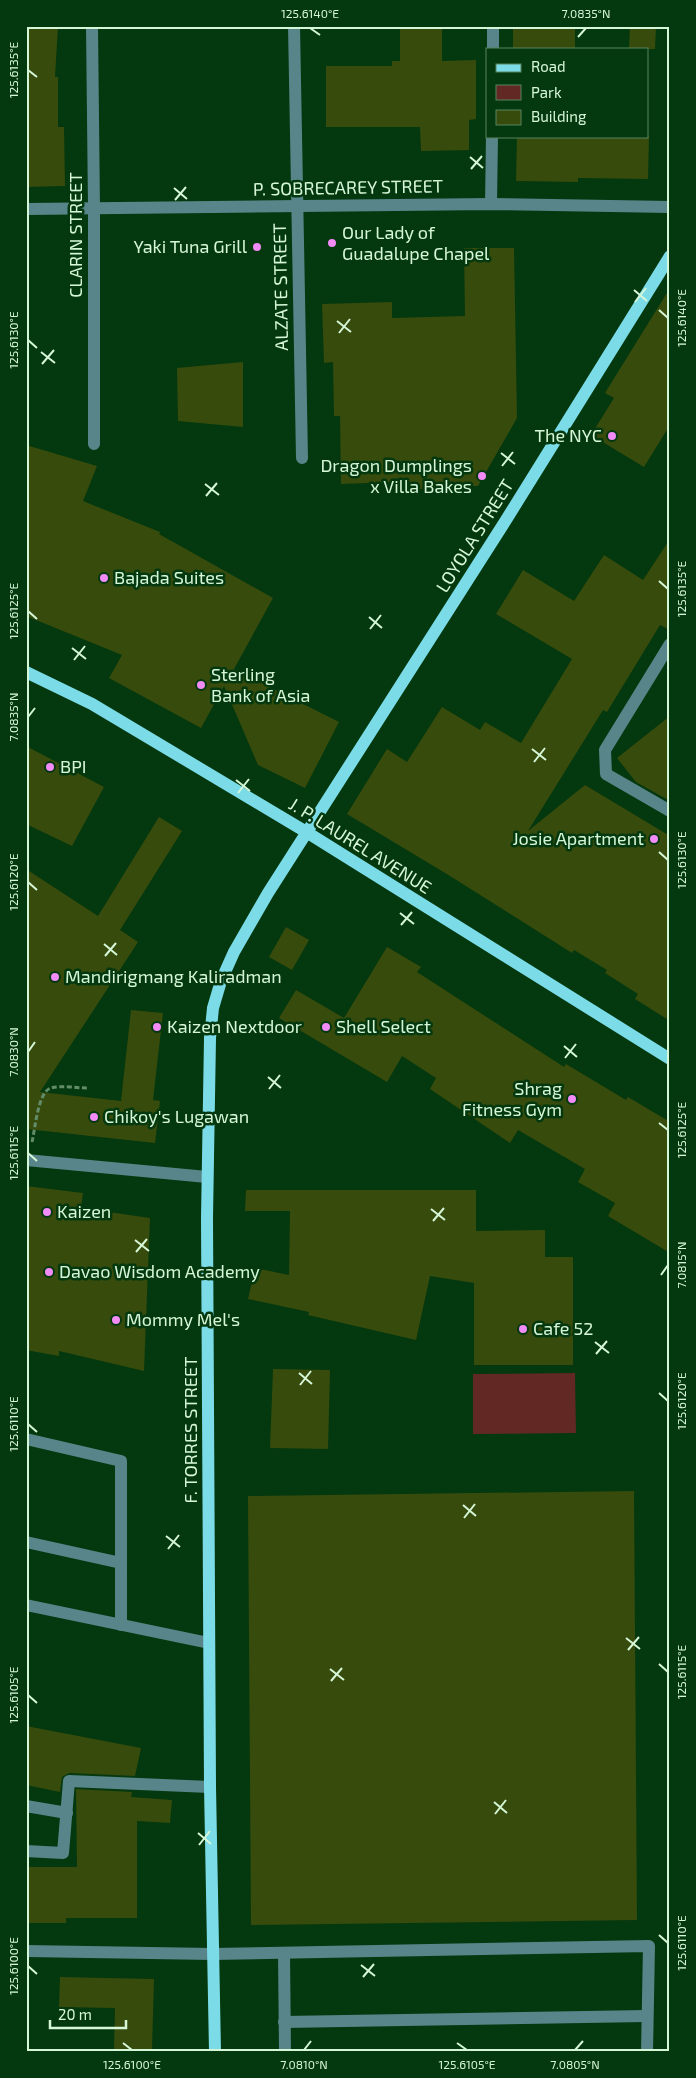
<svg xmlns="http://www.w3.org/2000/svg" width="696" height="2078" font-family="'Exo 2',sans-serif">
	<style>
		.green { fill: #612824 }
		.building { fill: #374b0d }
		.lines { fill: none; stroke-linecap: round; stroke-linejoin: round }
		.path { stroke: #628d68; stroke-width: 3; stroke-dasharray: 5 2.5; stroke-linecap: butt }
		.minor { stroke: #58858a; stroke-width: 12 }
		.major { stroke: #7bdce8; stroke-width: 12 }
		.ticks { fill: none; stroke: #d6f7d7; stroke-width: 2 }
		.poi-dot { fill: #f18bf5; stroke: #04380e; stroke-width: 2 }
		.labels { text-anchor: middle; stroke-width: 5; stroke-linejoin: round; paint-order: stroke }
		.street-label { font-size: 18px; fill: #d6f7d7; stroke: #04380e }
		.poi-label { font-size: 18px; fill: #d6f7d7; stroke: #04380e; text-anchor: start }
		.neatline { fill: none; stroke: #d6f7d7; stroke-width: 2 }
		.ticks-label { font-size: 12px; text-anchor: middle; fill: #d6f7d7 }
	</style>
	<rect width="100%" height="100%" fill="#04380e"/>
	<path class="green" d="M575,1373L576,1433L473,1434V1374Z"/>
	<g class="building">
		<path d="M26,26H58L55,77H58V127H64L65,186L26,187Z"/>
		<path d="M400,26H442V61L476,60V119L469,120V150L421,151L420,127H326V66H392V61H400Z"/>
		<rect x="513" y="26" width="62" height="23"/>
		<path d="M630,26H656L655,49H629Z"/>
		<path d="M517,136H649L648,179L578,178V182L516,181Z"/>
		<path d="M464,248H514L517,418L478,486H462V488L394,490V482L341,484L340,416H334L333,362L324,363L322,304L392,302V318L465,316Z"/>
		<path d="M670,288V425L644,467L591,435L614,398L605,393Z"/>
		<path d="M243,362V427L178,421L177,368Z"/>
		<path d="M26,445L97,466L83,501L160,532L159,534L273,598L234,669L339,722L305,788L258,765L224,686L201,728L109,678L122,655L26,616Z"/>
		<path d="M670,539V630L660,625L607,712L603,710L528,831L585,785L670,836V1021L635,999L638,994L605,973L607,970L574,950L572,953L450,876L347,814L387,749L407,762L442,707L480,730L485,722L521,743L572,659L496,614L523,570L574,601L604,555L643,580Z"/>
		<path d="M670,716V801L636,782L617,758Z"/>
		<path d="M26,746L104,787L72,846L26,824Z"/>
		<path d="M159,817L182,831L120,930L138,942L40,1092L121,1101L131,1010L163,1013L153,1100L160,1101L155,1143L26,1129V869L98,916Z"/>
		<path d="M286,927L309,940L292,970L269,957Z"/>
		<path d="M387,947L421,967L417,972L564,1067L566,1064L626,1100L628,1097L670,1122V1253L608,1216L615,1203L578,1182L585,1169L518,1130L510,1143L430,1089L436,1078L402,1056L387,1082L279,1018L296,990L344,1018Z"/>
		<path d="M26,1186L83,1193L81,1208L150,1218L144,1371L59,1351V1356L26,1350Z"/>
		<path d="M246,1190H476V1231L545,1230V1257H573V1365H474V1283L430,1276L416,1340L308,1315L309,1312L248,1299L255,1268L289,1275L290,1211H245Z"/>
		<path d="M273,1369L330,1370L328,1449L270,1448Z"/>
		<path d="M634,1491L637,1920L251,1925L248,1496Z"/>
		<path d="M26,1726L141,1748L135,1776L69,1773L62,1777L60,1792L26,1785Z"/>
		<path d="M76,1789L132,1792L131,1797L172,1800L170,1823L137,1821V1918H66V1923H26V1867H77Z"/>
		<path d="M60,1977L154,1979L152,2050L114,2049L115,2008L59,2007Z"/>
	</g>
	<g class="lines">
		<path class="path" d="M32,1142C35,1130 38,1091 51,1088C61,1085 76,1088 87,1088"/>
		<g class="minor">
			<path d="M92,26L94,209V444"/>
			<path d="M294,26L302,458"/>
			<path d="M493,49V26"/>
			<path d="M491,204L492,136"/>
			<path d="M26,209L491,204L670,207"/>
			<path d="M670,644L605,750L606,774L670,811"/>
			<path d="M26,1160L207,1177"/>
			<path d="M26,1439L121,1461V1625"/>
			<path d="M26,1542L121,1563"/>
			<path d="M26,1605L209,1643"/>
			<path d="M26,1806L67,1813"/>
			<path d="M26,1851L63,1853L69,1781L210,1787"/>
			<path d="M26,1951L212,1954L649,1946L647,2052"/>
			<path d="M284,1953L285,2052"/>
			<path d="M284,2022L646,2016"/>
		</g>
		<g class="major">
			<path d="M26,672L92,704L308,833L670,1059"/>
			<path d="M215,2052L210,1787L207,1218L210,1038L213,1008L221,981L234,952L268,893L506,520L670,256"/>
		</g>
	</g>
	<path class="ticks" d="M310,28L320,35M578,37L586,28M28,70L37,77M470,157L483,168M471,169L482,156M174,188L187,199M175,200L186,187M634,290L647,301M635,302L646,288M659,310L668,318M337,321L351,332M339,333L350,319M28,340L37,348M41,352L55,363M42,364L54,350M501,453L515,464M502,466L513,452M205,484L219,495M206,496L217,483M659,581L668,589M28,611L37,619M369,617L382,628M370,629L381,615M72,648L86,659M74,660L85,646M28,717L35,708M532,749L546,760M534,762L545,748M236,780L250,791M238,793L249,779M659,852L668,860M28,882L37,890M400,913L414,924M401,925L412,912M104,944L117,955M105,956L116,943M564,1046L577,1057M28,1052L35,1042M565,1058L576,1044M268,1077L281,1088M269,1089L280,1075M659,1123L668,1130M28,1153L37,1161M431,1209L445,1220M433,1221L444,1208M135,1240L149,1251M136,1252L147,1239M661,1275L668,1265M595,1342L609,1353M596,1354L607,1341M299,1373L312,1384M300,1385L311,1371M659,1393L668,1401M28,1424L37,1432M463,1505L476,1516M464,1518L475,1504M166,1536L180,1547M168,1549L179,1535M626,1638L640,1649M628,1650L639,1637M659,1664L668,1672M330,1669L344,1680M331,1681L342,1668M28,1695L37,1703M494,1802L507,1813M495,1814L506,1800M198,1833L211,1844M199,1845L210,1831M659,1935L668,1943M361,1965L375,1976M28,1966L37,1974M363,1977L374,1964M123,2043L132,2050M457,2043L467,2050M304,2050L311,2041M575,2050L583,2041"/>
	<g class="poi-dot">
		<circle cx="332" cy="243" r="5"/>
		<circle cx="257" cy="247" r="5"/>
		<circle cx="612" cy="436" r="5"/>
		<circle cx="482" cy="476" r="5"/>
		<circle cx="104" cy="578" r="5"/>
		<circle cx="201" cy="685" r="5"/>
		<circle cx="50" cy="767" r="5"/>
		<circle cx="654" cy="839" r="5"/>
		<circle cx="55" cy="977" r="5"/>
		<circle cx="157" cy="1027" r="5"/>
		<circle cx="326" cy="1027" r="5"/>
		<circle cx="572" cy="1099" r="5"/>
		<circle cx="94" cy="1117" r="5"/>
		<circle cx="47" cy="1212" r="5"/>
		<circle cx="49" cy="1272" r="5"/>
		<circle cx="116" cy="1320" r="5"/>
		<circle cx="523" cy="1329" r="5"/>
	</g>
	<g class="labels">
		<g class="street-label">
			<text transform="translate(348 188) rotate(-1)" y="6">P. SOBRECAREY STREET</text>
			<text transform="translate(76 235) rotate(-90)" y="6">CLARIN STREET</text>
			<text transform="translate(281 287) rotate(-91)" y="6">ALZATE STREET</text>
			<text transform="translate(475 536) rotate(-58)" y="6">LOYOLA STREET</text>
			<text transform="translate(360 846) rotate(32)" y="6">J. P. LAUREL AVENUE</text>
			<text transform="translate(191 1430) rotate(-90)" y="6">F. TORRES STREET</text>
		</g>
		<g class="poi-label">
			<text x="342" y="239">Our Lady of<tspan x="342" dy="21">Guadalupe Chapel</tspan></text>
			<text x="247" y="253" text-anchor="end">Yaki Tuna Grill</text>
			<text x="602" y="442" text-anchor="end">The NYC</text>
			<text x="472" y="472" text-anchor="end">Dragon Dumplings<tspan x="472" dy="21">x Villa Bakes</tspan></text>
			<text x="114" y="584">Bajada Suites</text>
			<text x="211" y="681">Sterling<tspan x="211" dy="21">Bank of Asia</tspan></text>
			<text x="60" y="773">BPI</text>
			<text x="644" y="845" text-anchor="end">Josie Apartment</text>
			<text x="65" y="983">Mandirigmang Kaliradman</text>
			<text x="167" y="1033">Kaizen Nextdoor</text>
			<text x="336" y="1033">Shell Select</text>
			<text x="562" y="1095" text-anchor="end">Shrag<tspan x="562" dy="21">Fitness Gym</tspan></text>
			<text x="104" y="1123">Chikoy's Lugawan</text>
			<text x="57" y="1218">Kaizen</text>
			<text x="59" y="1278">Davao Wisdom Academy</text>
			<text x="126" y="1326">Mommy Mel's</text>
			<text x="533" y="1335">Cafe 52</text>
		</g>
	</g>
	<rect width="696" height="2078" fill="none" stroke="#04380e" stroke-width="55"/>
	<rect x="486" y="48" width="162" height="90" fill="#04380e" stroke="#58845e"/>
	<rect x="496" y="64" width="25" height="8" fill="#7bdce8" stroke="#58845e"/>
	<text x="531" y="72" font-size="15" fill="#d6f7d7">Road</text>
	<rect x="496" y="85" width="25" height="15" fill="#612824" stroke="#58845e"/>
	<text x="531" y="98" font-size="15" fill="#d6f7d7">Park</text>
	<rect x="496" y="110" width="25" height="15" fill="#374b0d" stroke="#58845e"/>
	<text x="531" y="122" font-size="15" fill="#d6f7d7">Building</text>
	<path d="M50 2020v8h76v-8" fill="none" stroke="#d6f7d7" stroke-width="2.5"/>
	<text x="58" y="2020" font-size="15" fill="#d6f7d7" stroke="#04380e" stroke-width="4" paint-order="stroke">20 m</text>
	<rect x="28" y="28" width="640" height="2022" class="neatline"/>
	<g class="ticks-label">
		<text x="310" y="18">125.6140°E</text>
		<text x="586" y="18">7.0835°N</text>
		<text transform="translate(14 70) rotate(-90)" y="4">125.6135°E</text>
		<text transform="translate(682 318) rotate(-90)" y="4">125.6140°E</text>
		<text transform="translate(14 340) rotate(-90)" y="4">125.6130°E</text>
		<text transform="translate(682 589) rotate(-90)" y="4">125.6135°E</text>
		<text transform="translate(14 611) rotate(-90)" y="4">125.6125°E</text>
		<text transform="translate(14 717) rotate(-90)" y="4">7.0835°N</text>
		<text transform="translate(682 860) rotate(-90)" y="4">125.6130°E</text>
		<text transform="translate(14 882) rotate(-90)" y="4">125.6120°E</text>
		<text transform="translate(14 1052) rotate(-90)" y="4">7.0830°N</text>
		<text transform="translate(682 1130) rotate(-90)" y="4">125.6125°E</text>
		<text transform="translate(14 1153) rotate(-90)" y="4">125.6115°E</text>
		<text transform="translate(682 1265) rotate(-90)" y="4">7.0815°N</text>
		<text transform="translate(682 1401) rotate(-90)" y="4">125.6120°E</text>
		<text transform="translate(14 1424) rotate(-90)" y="4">125.6110°E</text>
		<text transform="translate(682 1672) rotate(-90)" y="4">125.6115°E</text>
		<text transform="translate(14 1695) rotate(-90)" y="4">125.6105°E</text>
		<text transform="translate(682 1943) rotate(-90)" y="4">125.6110°E</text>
		<text transform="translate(14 1966) rotate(-90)" y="4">125.6100°E</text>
		<text x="132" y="2069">125.6100°E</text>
		<text x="304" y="2069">7.0810°N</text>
		<text x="467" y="2069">125.6105°E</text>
		<text x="575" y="2069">7.0805°N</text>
	</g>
</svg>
